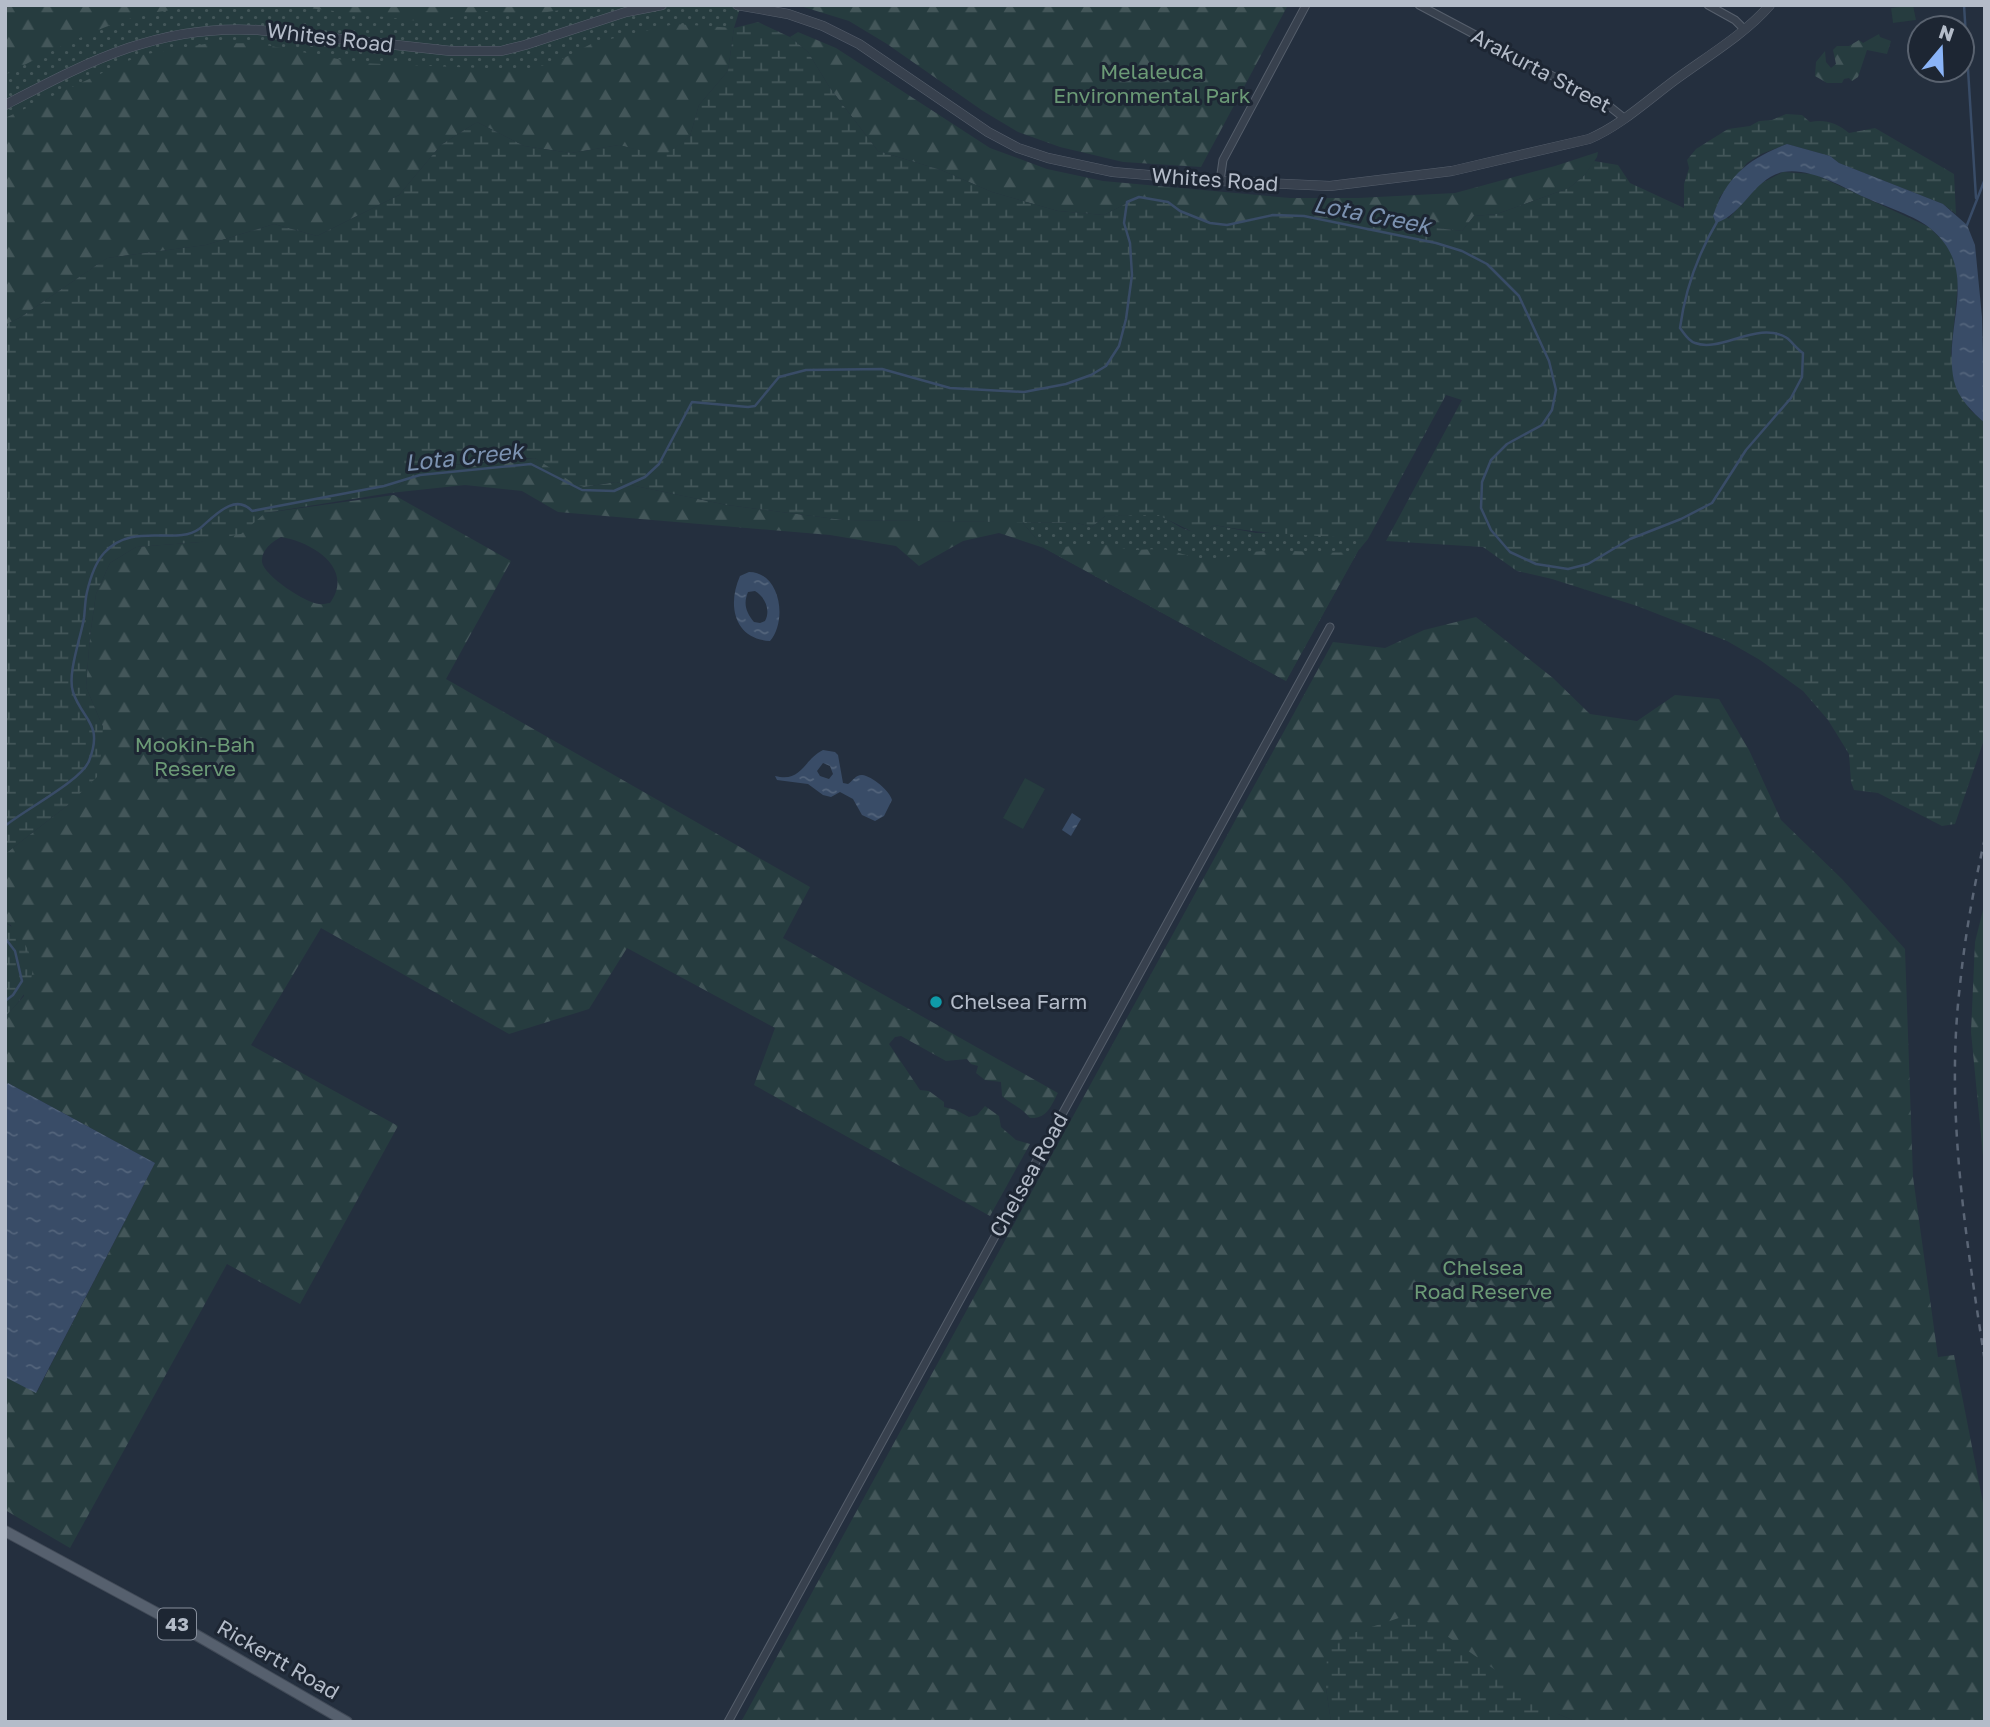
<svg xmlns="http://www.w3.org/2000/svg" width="1990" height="1727" font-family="'Golos Text',sans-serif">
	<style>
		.green { fill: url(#green-dots) }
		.forest { fill: url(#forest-firs); fill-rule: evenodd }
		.wetland { fill: url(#wetland-marsh) }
		.pitch { fill: #263c3f }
		.water { fill: url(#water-ripples); fill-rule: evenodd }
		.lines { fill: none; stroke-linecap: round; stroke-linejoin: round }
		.stream { stroke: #394c67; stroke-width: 2.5 }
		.minor-casing { stroke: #565f6c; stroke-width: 9 }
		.tertiary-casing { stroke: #565f6c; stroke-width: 10 }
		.primary-casing { stroke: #414a57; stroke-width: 12 }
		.minor { stroke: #38414e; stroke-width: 7 }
		.tertiary { stroke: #38414e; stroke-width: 9 }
		.primary { stroke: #56606e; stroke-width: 10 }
		.rail { stroke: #5a6575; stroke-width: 2.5; stroke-dasharray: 7 7; stroke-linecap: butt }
		.culture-dot { fill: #0f9aa8; stroke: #1d2633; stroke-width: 2.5 }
		.labels { text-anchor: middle; stroke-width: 6; stroke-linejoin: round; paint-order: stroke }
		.shield { fill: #1d2633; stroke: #878f9c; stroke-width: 2 }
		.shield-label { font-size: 19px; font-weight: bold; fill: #b4bcc9 }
		.street-label { font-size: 21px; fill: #b4bcc9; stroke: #1d2633 }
		.park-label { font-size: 21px; fill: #6b9a76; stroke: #1d2633 }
		.poi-label { font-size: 21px; fill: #b4bcc9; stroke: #1d2633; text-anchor: start }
		.water-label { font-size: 23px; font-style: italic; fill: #7c92b1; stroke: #1d2633 }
	</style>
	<defs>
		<pattern id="green-dots" width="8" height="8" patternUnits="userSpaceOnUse" patternTransform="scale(1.75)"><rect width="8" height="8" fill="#263c3f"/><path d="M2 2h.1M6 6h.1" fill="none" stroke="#435659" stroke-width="1.8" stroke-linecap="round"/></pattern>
		<pattern id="forest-firs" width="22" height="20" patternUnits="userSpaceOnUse" patternTransform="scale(1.75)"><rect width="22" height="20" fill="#263c3f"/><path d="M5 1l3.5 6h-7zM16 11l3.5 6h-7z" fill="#435659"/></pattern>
		<pattern id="wetland-marsh" width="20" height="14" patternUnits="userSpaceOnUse" patternTransform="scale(1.75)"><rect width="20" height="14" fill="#263c3f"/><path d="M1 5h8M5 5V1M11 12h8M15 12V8" fill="none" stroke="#435659"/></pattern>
		<pattern id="water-ripples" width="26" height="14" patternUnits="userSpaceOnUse" patternTransform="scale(1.75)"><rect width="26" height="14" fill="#394c67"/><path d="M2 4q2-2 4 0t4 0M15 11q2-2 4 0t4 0" fill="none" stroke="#53647b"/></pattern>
	</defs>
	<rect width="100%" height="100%" fill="#242f3e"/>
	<g class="green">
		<path d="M5,5H741L734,28L107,258L5,325Z"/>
		<path d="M1158,514C1179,525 1193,541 1214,525L1256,533L1280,532L1368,539L1358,551L1286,681L1044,548L1022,522L1077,523L1092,527L1105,516Z"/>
	</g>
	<g class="forest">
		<path d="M5,5H205C187,8 169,10 151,13C102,24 49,52 5,75Z"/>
		<path d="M283,5H595L520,16L485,11L427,22Z"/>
		<path d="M797,5H1288L1201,167L1123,162L1060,147L1018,132L983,111L887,44L849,21Z"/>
		<path d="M675,24L734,28L728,71L699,105L690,136L664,157L619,145L571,153L524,146L477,122L441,145L399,195L317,236L274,224L206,245L107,258L21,317L5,325V118L141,55L205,44L255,43L359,63L527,70L558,61L593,43Z"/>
		<path d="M798,32L836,48L990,148L1047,169L1103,181L1290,198H1358L1455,193L1555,166L1598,152L1597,157L1585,175L1569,188L1497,214L1474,216L1462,231L1411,225L1370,216L1273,215L1227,225L1210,223L1180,211L1168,202L1139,197L1104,215L1058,211L992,192L941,170L878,151L830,88L808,52L790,37Z"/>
		<path d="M1879,34L1880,37L1891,41L1887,54L1867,50L1858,77L1852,81L1849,78L1844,79L1842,83H1827L1815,76L1816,62L1825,51L1826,62L1831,68L1836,64L1833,50L1837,46H1849L1859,40L1863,43Z"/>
		<path d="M535,458L584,487L616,482L727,505L844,520L1022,522L1044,548C1062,549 1079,543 1097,544C1110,544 1122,549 1135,550C1147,550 1161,548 1172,551C1186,555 1200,560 1215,560C1224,559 1232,555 1241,553C1249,552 1259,551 1268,551C1299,550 1328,555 1358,551L1286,681L1044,548L999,533L963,541L919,566L896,546L830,535L558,512L522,491L465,485L390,493L421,468Z"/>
		<path d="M394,495L511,561L446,679L810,887L783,938L1058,1093C1051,1106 1047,1119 1030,1118C1021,1107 1012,1105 1002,1096L1001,1082L985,1080L976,1073L978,1066L971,1064L967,1059L946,1061L901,1036L895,1037L889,1044L920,1090L929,1091L944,1102V1107L956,1110L969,1117L977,1115L985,1106L999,1116L1001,1127L1016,1140L1030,1144L990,1216L754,1085L775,1028L627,948L589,1009L509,1034L321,928L251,1045L398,1126L300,1304L227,1264L70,1548L5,1510V1377L37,1392L155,1163L8,1083L5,1088V1017L24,996L11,925L5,923V854L68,805L103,727L86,687L90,636L96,594L110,563L136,547L201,542L265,513ZM281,537C312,542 355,568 330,603C326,603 323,605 319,604C306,603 264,576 262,562C261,550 272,542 281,537Z"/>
		<path d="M1476,617L1553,678L1590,714L1637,721L1675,695L1719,699L1749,750L1781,820L1842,879L1905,949L1913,1177L1938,1357L1954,1355L1985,1513V1720L1975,1722H1577L1558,1714L1326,1688L1331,1722H741L1333,642L1385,648L1424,630Z"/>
		<path d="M1985,902V1177L1971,1032L1975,942Z"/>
	</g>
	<g class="wetland">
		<path d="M758,22L790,37L808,52L830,88L878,151L941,170L992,192L1058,211L1104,215L1139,197L1168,202L1180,211L1210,223L1227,225L1273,215L1370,216L1411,225L1462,231L1474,216L1497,214L1569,188L1585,175L1594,161L1618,165L1630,183L1684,208V184L1689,168L1687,160L1696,149L1728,129L1750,126L1759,121L1772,120L1786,114L1802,115L1810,122C1825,119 1837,123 1849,133L1875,128L1954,174L1956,214L1943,204L1839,163L1830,156L1787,144L1761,154L1747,163L1719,198L1728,219L1760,184L1783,172L1814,174L1929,227L1944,242L1956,260L1958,284L1951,353L1969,409L1985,423V737L1955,824L1942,826L1878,793L1854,790L1851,782L1849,754L1828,720L1803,691L1760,660L1727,641L1637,606L1552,579L1517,571L1483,547L1386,541L1462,400L1446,395L1368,539C1316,535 1264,535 1214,525L1204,532L1195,533L1158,515L1105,516L1092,527L1077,523L844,520L727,505L616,482L584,487L573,483L535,458H522L421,468L390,493L265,513L241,534L201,542L136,547L110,563L96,594L90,636L86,687L103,727L101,755L97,777L68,805L5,854V325L21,317L107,258L206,245L274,224L317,236L399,195L441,145L477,122L524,146L571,153L619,145L664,156L690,136L699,105L728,71L734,28Z"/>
		<path d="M5,923C13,926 16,932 21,938C44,971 29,992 5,1017Z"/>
		<path d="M1414,1613L1558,1714L1577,1722H1331L1326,1688L1327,1650L1347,1635Z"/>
	</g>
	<g class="pitch">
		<path d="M1913,5L1916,20L1893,23L1891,8Z"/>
		<path d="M1025,778L1045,789L1023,829L1003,818Z"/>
	</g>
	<g class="water">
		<path d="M1787,144L1830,156L1839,163L1943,204L1967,225L1975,245L1982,317L1985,423C1972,412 1958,398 1954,381C1942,326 1982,272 1931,229C1918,217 1882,205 1864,197C1841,186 1809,167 1783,172C1754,178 1744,214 1716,223L1713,216C1727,175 1749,159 1787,144Z"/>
		<path d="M749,572C780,572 788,620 770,641C734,639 727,605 740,576ZM755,591C765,597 771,610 765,621L760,623L754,622C746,612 743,604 748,592Z"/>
		<path d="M823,750L835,752L838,755L843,783L848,784C853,781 855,775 862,775C872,776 890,791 892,800L884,816L875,821L862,815L853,799L840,792L831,797L823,795L808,784L777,780L775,776C802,783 803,760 823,750ZM823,763L830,766L833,774L829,779L820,776L817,771Z"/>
		<path d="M1072,813L1081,819L1071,836L1062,830Z"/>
		<path d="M8,1083L155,1163L36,1393L5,1377V1088Z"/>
	</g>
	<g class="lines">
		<g class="stream">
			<path d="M1964,5L1976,198"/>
			<path d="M1967,225L1985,179"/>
			<path d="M5,826C24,810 81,781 89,761C104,723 82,720 73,692C67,674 81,637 84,618C85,610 85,600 87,592C90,579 96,562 104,553C132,521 176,546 199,529C214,517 234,492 252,511L384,486L420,475L531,464L582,490L614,491L645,477L659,464L692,402L748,407L755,406L779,377L806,370L882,369L950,388L1024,392L1066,384L1091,375L1106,366L1119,346L1126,319L1132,275L1130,243L1124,223L1127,202L1139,197L1168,202L1180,211L1210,223L1227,225L1273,215L1304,216L1436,243L1462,251L1487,264L1519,296L1549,361L1556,390L1552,410L1542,425L1507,444L1491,460L1482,482L1481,508L1491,530L1510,552L1536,564L1568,569L1588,564L1630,539L1681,519L1712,503L1746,450L1791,398L1802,377L1803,353C1797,349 1792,342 1787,338C1758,320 1721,353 1695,343C1688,341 1684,333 1680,328C1685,290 1699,252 1718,220"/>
			<path d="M5,938L15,951L22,981L13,995L5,1001"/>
		</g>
		<g class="minor-casing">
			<g id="minor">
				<path d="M1419,5L1609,106L1624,118"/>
				<path d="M1708,5L1735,20L1744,29"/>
				<path d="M1220,181L1223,160L1306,5"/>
				<path d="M728,1722L1330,627"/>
			</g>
		</g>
		<g class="tertiary-casing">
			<g id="tertiary">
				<path d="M737,5L788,14L823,26L859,44L988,132L1018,148L1048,158L1113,172L1220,181L1330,186L1452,171L1589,139C1620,126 1648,100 1675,80C1706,57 1744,35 1770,5"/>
				<path d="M5,105C90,61 159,24 258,30L451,51H501L525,45L626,12L662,5"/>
			</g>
		</g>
		<g class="primary-casing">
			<path id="primary" d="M5,1531L179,1625L347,1722"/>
		</g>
		<use href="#minor" class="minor"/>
		<use href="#tertiary" class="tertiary"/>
		<use href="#primary" class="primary"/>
		<path class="rail" d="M1985,838C1974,886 1965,935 1960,985C1945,1111 1966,1238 1985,1362"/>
	</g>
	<circle class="culture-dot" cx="936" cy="1002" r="7"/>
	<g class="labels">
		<rect class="shield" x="158" y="1608.5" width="38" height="31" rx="5"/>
		<g class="shield-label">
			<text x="177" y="1631">43</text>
		</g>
		<g class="street-label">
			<text transform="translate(330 38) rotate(7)" y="7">Whites Road</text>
			<text transform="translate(1541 71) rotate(28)" y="7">Arakurta Street</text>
			<text transform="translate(1215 180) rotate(4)" y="7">Whites Road</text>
			<text transform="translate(1029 1175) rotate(-61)" y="7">Chelsea Road</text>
			<text transform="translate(278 1660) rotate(30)" y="7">Rickertt Road</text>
		</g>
		<g class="park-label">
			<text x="1152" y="79">Melaleuca<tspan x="1152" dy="24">Environmental Park</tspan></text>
			<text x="195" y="752">Mookin-Bah<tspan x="195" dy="24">Reserve</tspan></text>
			<text x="1483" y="1275">Chelsea<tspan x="1483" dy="24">Road Reserve</tspan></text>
		</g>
		<g class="poi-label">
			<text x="950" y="1009">Chelsea Farm</text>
		</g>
		<g class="water-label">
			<text transform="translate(1372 215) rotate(11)" y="8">Lota Creek</text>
			<text transform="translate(464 457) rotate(-6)" y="8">Lota Creek</text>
		</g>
	</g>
	<rect width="1990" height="1727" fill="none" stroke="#b4bcc9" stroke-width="14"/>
	<g transform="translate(1941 49) rotate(19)"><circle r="33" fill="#1d2633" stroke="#59626f" stroke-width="2"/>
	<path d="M0-5L12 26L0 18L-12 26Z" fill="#8ab4f8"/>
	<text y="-10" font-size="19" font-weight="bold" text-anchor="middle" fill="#b4bcc9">N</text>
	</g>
</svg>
